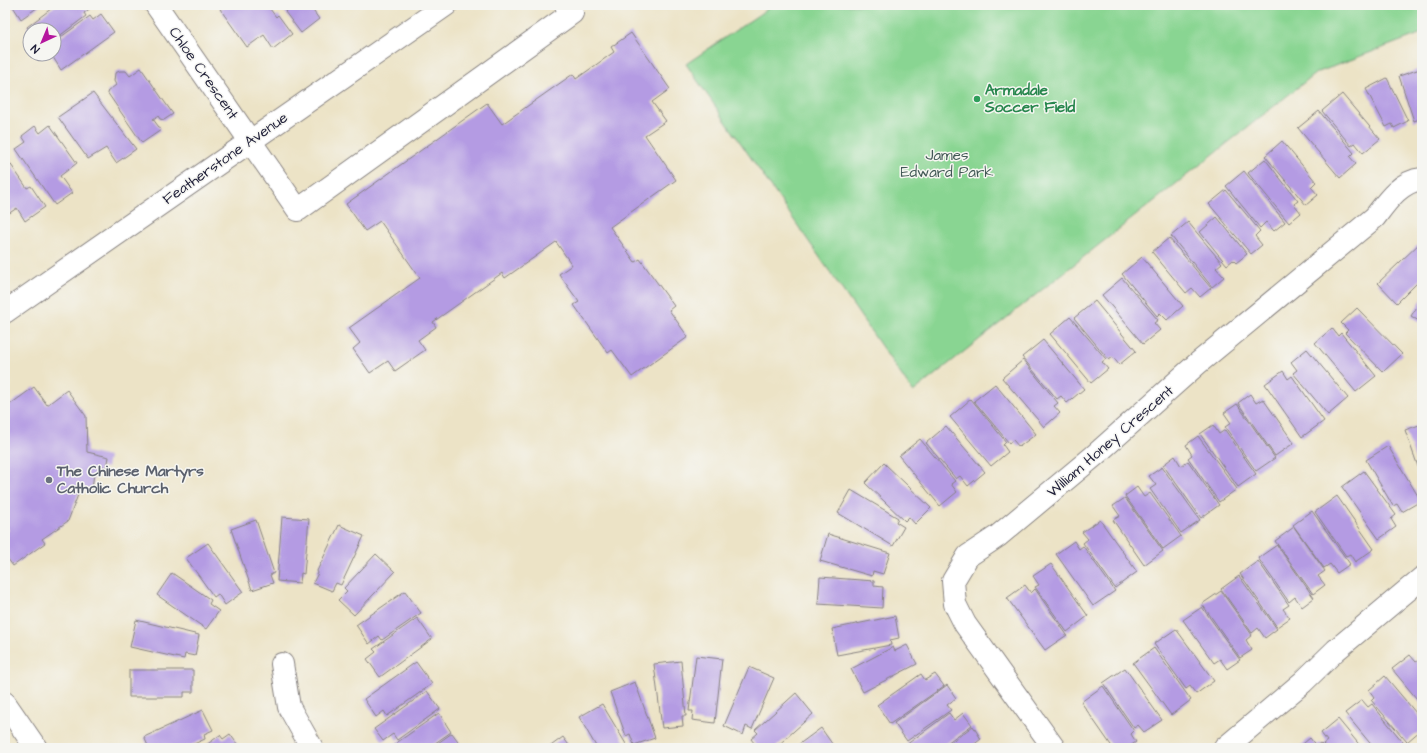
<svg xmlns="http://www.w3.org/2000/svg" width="1427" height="753" font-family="'Architects Daughter',sans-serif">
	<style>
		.green { fill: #89d592; stroke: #567c66 }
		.building { fill: #b49be3 }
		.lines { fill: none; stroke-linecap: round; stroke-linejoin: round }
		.minor-casing { stroke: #878280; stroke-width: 24 }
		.minor { stroke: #fff; stroke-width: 22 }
		.leisure-dot { fill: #2e9e5b; stroke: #f6f6f2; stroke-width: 1.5 }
		.worship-dot { fill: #6b7280; stroke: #f6f6f2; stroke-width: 1.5 }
		.labels { text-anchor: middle; stroke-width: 3; stroke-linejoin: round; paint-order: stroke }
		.street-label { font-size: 15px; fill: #22223b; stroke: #f6f6f2 }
		.leisure-label { font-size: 15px; font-weight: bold; fill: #27864d; stroke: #f6f6f2; text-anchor: start }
		.park-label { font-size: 15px; fill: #415855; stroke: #f6f6f2 }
		.worship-label { font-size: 15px; font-weight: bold; fill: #5b616d; stroke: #f6f6f2; text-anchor: start }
	</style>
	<rect width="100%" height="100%" fill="#f6f6f2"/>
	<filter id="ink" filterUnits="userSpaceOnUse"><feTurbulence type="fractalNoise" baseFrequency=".025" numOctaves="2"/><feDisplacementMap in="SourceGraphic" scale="8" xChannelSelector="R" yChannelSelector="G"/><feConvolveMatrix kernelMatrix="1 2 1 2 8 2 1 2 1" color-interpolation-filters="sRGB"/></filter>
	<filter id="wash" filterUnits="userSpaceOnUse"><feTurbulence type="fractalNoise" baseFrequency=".012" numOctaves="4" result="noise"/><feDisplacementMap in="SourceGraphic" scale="16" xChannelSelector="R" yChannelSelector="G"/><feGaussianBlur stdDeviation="0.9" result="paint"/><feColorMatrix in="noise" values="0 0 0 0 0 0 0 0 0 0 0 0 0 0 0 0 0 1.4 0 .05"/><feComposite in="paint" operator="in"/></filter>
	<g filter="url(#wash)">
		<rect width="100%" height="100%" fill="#ece3c6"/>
		<path class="green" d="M773,5H1422V33L1316,73L913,392L686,64Z"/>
		<g id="blocks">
			<g class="building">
				<path d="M12,5H41L21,19Z"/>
				<path d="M56,5H91L92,7L84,13L86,16L54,40V30H29L27,27Z"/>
				<path d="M226,5H267L276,17L278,15L292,34L273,49L264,35L247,47L220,9Z"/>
				<path d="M283,5H309L319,19L301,33L285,12L287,10Z"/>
				<path d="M101,14L114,32L61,70L51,54H54V42L90,16L93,20Z"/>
				<path d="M631,33L670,89L652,102L666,121L645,135L676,180L610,227L635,262L640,259L674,306L669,310L688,337L632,377L612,350L608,353L574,305L579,302L559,274L572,265L556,242L505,278L502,273L433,322L436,327L418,340L425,350L395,371L388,361L370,373L353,349L360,343L349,328L420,278L380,221L365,231L346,204L487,103L502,124L573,74L576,79L614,52L611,47Z"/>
				<path d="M141,68L173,114L164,120L160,119L158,116L153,119L161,130L142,143L107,92L116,85L114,81L115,73L120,71H126L130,76Z"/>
				<path d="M1420,69L1422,74V118L1414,121L1399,76Z"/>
				<path d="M1387,78L1408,121L1394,128L1392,124L1386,127L1366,89Z"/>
				<path d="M93,93L136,149L116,163L106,148L88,159L58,117Z"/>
				<path d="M1342,94L1380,139L1363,153L1355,143L1351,146L1322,111Z"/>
				<path d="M1319,111L1354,153L1350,157L1356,164L1340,178L1298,128Z"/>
				<path d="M50,125L77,163L60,176L72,193L55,205L16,149L26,142L22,136L35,126L40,133Z"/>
				<path d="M1282,141L1316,182L1311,187L1318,195L1306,205L1265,156Z"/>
				<path d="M7,159L27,188L31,186L45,207L25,221L17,208L5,216V161Z"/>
				<path d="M1265,159L1298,201L1294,204L1301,213L1289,223L1248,173Z"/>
				<path d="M1244,171L1285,222L1274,231L1266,222L1260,228L1226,186Z"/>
				<path d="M1226,190L1260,231L1255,236L1262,245L1251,254L1209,204Z"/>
				<path d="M1217,217L1247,254L1236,263L1233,260L1227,265L1200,232Z"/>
				<path d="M1188,222L1222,263L1216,268L1224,277L1212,287L1171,236Z"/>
				<path d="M1169,238L1211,288L1200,297L1192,288L1186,293L1152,252Z"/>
				<path d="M1422,241V278L1397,303L1378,283Z"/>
				<path d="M1142,257L1183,306L1167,320L1160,313L1157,316L1122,274Z"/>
				<path d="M1122,278L1158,320L1154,323L1160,330L1143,344L1102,295Z"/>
				<path d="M1422,299V323L1411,316Z"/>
				<path d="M1095,301L1136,351L1119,365L1113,357L1109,360L1074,318Z"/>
				<path d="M1357,308L1402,354L1383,372L1345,333L1348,330L1341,323Z"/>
				<path d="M1070,317L1106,359L1102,362L1108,369L1091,383L1050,334Z"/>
				<path d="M1332,328L1338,336L1341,333L1376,376L1356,392L1315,343Z"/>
				<path d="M1043,340L1084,389L1067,403L1061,396L1057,399L1022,357Z"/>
				<path d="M1307,349L1348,398L1328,415L1293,373L1297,370L1291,362Z"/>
				<path d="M1023,360L1058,403L1054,406L1060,413L1044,427L1002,378Z"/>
				<path d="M1283,371L1288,379L1292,376L1324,421L1302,437L1265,384Z"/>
				<path d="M995,384L1036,434L1019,447L1013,440L1009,443L974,401Z"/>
				<path d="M34,387L47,405L67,390L86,416L87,452L109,457L107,468L101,466L100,474L94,473L92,489L81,487L68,521L42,539L45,543L13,566L5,555V533L9,530L5,525V408Z"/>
				<path d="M1250,394L1256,403L1263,399L1294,443L1275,456L1238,403Z"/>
				<path d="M971,399L1006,442L1003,445L1008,452L991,466L950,417Z"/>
				<path d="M1237,404L1275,458L1256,471L1225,427L1231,423L1224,413Z"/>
				<path d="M1422,424V478L1405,430Z"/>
				<path d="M1213,425L1219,434L1225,430L1256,474L1238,487L1200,434Z"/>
				<path d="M946,426L985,472L968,486L960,476L956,479L926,443Z"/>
				<path d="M1198,436L1237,489L1219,502L1188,458L1192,455L1186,445Z"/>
				<path d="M920,439L955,481L951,484L957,492L940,506L899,456Z"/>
				<path d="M1388,446L1421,501L1402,512L1397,504L1393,506L1366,460Z"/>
				<path d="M1175,456L1181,466L1188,461L1219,505L1201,518L1163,465Z"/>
				<path d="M884,463L931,508L915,524L909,517L905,521L865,483Z"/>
				<path d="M1162,467L1200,520L1181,533L1150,489L1156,485L1149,476Z"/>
				<path d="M1364,471L1396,515L1391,519L1396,527L1379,539L1342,487Z"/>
				<path d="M1137,487L1144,497L1150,493L1181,536L1163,549L1125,496Z"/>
				<path d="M851,490L898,518L896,522L904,527L893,546L838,513Z"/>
				<path d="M1337,496L1374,549L1355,562L1350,554L1346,556L1315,512Z"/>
				<path d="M1125,498L1163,551L1144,565L1113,520L1120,516L1113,506Z"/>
				<path d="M1312,511L1350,564L1337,573L1330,564L1324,568L1293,525Z"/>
				<path d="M282,517L309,519L304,574L301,573L300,583L277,581Z"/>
				<path d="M256,520L274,573L270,575L273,583L252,590L231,529Z"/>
				<path d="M1100,520L1137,572L1115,588L1083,543L1088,539L1082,532Z"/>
				<path d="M339,525L364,536L341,585L336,583L332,591L313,583L318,573L317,571Z"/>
				<path d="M1294,527L1325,571L1318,576L1325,585L1313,594L1275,541Z"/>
				<path d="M828,534L890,553L883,574L873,571L872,576L820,561Z"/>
				<path d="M1074,541L1079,549L1083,546L1115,591L1093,606L1056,554Z"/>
				<path d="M208,543L243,592L225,605L218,594L214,597L186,558Z"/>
				<path d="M1277,545L1314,598L1302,607L1295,597L1289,602L1258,558Z"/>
				<path d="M376,554L395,572L354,615L338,600L347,591L344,588Z"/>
				<path d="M1258,561L1289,605L1283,609L1290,618L1277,627L1240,574Z"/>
				<path d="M1051,564L1088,616L1067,632L1035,587L1039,585L1033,576Z"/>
				<path d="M172,573L211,600L209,604L219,611L206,629L157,595Z"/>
				<path d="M1239,576L1277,629L1265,638L1258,628L1252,633L1221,589Z"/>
				<path d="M820,577L874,581V586L883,587L882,608L818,604Z"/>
				<path d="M1025,585L1031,593L1035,589L1067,635L1045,650L1007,598Z"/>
				<path d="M405,591L421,613L382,640L379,636L369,644L356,625Z"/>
				<path d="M1221,591L1252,635L1246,640L1252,650L1240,658L1202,604Z"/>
				<path d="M1202,607L1240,660L1227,669L1220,659L1214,663L1183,620Z"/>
				<path d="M895,616L899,638L890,640L891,645L837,655L832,629Z"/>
				<path d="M417,618L432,639L380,677L367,659L376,652L373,649Z"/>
				<path d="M136,620L199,635L195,656L185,654L184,659L130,647Z"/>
				<path d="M1176,629L1214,681L1196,694L1190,686L1186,689L1154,644Z"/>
				<path d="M907,645L917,664L863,692L851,669L893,647L895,651Z"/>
				<path d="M1154,648L1191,700L1171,715L1133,663Z"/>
				<path d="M1410,655L1416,662L1419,660L1422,663V705L1392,669Z"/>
				<path d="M696,656L722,659L715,723L692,720L693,711H689Z"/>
				<path d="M681,661L686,716H682L683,726L662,728L654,664Z"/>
				<path d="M416,662L432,684L387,716L384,711L376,717L364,699Z"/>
				<path d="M749,667L774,678L752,729L746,726L743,735L724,726Z"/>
				<path d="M1125,668L1162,720L1144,732L1138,725L1134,728L1103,683Z"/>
				<path d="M129,670H193V692H184V697H129Z"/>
				<path d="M921,674L925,680L935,674L944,686L890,724L877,705Z"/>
				<path d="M1385,676L1422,720V729L1407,742L1371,700L1374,697L1369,690Z"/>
				<path d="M635,682L655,738L634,745L630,734L626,736L610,692Z"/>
				<path d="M947,685L956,698L947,705L951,710L907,741L894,723Z"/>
				<path d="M1103,686L1134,731L1131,734L1136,742L1127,748H1113L1081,702Z"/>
				<path d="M427,691L440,709L397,740L393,734L383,741L374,729Z"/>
				<path d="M796,693L813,714L775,748H758L751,739L758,733L755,730Z"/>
				<path d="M1362,700L1368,707L1372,704L1406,746L1404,748H1374L1345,713Z"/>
				<path d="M602,704L626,744L622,747L623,748H597L579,717Z"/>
				<path d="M203,710L213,730L204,734L205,739L185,748H149L144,737Z"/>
				<path d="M439,713L451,732L428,748H398L395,744Z"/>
				<path d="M949,713L954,720L963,713L972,725L940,748H908L906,745Z"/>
				<path d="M1338,719L1362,748H1327L1323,744L1327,741L1321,733Z"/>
				<path d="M973,726L981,739L972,746L973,748H943Z"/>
				<path d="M821,728L835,748H794Z"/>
				<path d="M452,733L463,748H431Z"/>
				<path d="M230,734L240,748H202L220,735L223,739Z"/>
				<path d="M563,737L571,748H548Z"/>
				<path d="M1310,738L1316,746L1320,743L1325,748H1298Z"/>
			</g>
		</g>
	</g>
	<g filter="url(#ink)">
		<use href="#blocks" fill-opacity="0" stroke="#878280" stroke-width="1"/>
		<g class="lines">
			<g class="minor-casing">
				<g id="minor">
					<path d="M156,5L298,210L572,13L566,5"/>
					<path d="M5,312L446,5"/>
					<path d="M282,664L289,707L312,748"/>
					<path d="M5,703L36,748"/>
					<path d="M1054,748L965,624L955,604L953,581L968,556L998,536L1094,456L1197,364L1375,217C1387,201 1401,181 1422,179"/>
					<path d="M1225,748L1303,682L1336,650L1422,578"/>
				</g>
			</g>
			<use href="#minor" class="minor"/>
		</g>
	</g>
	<circle class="leisure-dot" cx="977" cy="99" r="4"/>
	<circle class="worship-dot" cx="49" cy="480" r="4"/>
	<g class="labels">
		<g class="street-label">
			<text transform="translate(204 73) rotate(55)" y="5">Chloe Crescent</text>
			<text transform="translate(225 158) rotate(-35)" y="5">Featherstone Avenue</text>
			<text transform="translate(1110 441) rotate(-41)" y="5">William Honey Crescent</text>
		</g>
		<g class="leisure-label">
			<text x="985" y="95">Armadale<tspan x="985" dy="17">Soccer Field</tspan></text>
		</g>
		<g class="park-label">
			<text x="947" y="160">James<tspan x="947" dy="17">Edward Park</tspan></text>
		</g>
		<g class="worship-label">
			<text x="57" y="476">The Chinese Martyrs<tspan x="57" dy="17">Catholic Church</tspan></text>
		</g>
	</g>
	<rect width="1427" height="753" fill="none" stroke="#f6f6f2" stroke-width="20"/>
	<g transform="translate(42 42) rotate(224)"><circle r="19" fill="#f6f6f2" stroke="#a1a1a9"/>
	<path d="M0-3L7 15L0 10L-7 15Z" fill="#b5179e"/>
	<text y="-6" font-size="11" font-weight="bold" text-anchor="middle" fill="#22223b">N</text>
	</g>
</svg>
